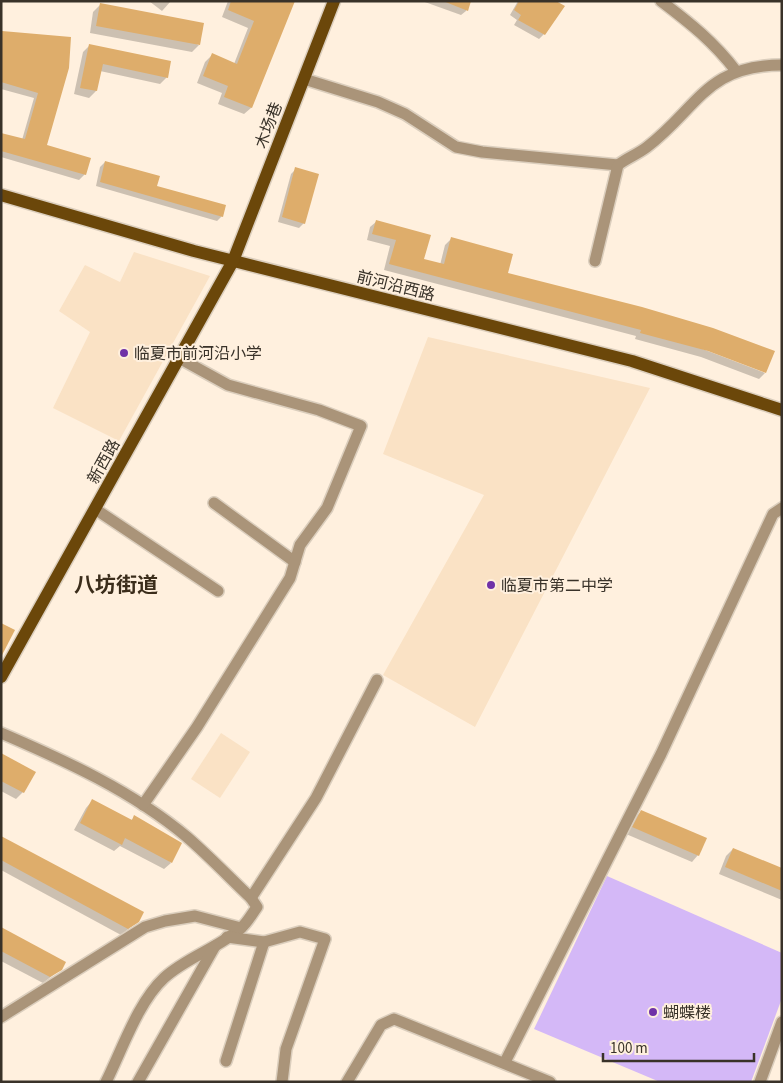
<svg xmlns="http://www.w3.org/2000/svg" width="783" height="1083" font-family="'Source Sans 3','Noto Sans SC',sans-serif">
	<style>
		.built { fill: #fae2c5 }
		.green { fill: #d4b8f7 }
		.shadow { fill: #0003 }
		.building { fill: #dead6b }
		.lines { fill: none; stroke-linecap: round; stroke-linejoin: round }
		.minor-casing { stroke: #dbcebd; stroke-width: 14 }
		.major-casing { stroke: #dbcebd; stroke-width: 15 }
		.minor { stroke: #aa9479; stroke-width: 11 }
		.major { stroke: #6b470a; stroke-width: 12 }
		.poi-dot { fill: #7032a7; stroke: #fff0de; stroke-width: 2 }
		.labels { text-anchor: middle; stroke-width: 4; stroke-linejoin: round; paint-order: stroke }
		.street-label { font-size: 16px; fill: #393229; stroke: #fff0de }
		.poi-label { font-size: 16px; fill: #393229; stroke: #fff0de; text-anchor: start }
		.district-label { font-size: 21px; font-weight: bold; fill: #3b2d1b; stroke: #fff0de }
	</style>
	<rect width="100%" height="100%" fill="#fff0de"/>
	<g class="built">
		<path d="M134,252L210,276L119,441L53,408L90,332L59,311L85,265L120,282Z"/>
		<path d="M428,337L650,388L475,727L383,675L484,495L383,454Z"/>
		<path d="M221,733L250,752L220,798L191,779Z"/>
	</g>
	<path class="green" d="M607,876L782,953V998L751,1082H660L534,1029Z"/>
	<g class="shadow">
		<path d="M149,1H171L162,11Z"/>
		<path d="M228,1H293L251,108L244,114L218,104L222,93L197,83L205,62L212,55L234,64L248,28L222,17Z"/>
		<path d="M422,1H470L466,11L461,15Z"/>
		<path d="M518,1H554L544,34L539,39L514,25L517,20L510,15Z"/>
		<path d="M100,5L199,45L192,52L90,33L93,12Z"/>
		<path d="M2,32L70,38L45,146L85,174L79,180L1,157V134L22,140L34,98L1,89Z"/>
		<path d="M90,45L167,77L160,84L100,71L96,91L89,98L74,94L83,52Z"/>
		<path d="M105,162L156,187L222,216L217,221L96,186L100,167Z"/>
		<path d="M296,169L304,223L299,228L278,222L291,174Z"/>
		<path d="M377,221L423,260L440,265L445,245L451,239L507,274L765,373L759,379L701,357L635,339L636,336L384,270L390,246L367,240L370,227Z"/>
		<path d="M1,755L23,792L16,799L1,791Z"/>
		<path d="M92,801L130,821L135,817L171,863L164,869L120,846L114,851L74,830L86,808Z"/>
		<path d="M641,812L698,855L692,862L626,834L634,818Z"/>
		<path d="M1,837L138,921L121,935L1,870Z"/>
		<path d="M733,849L782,870V900L719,874L726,856Z"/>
		<path d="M1,929L61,969L43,983L1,961Z"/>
	</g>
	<g class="building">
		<path d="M231,1H295L252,108L224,97L228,86L203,76L212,53L237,64L254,21L228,10Z"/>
		<path d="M443,1H471L468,11Z"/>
		<path d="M519,1H556L565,6L545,35L518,20L521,15L514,10Z"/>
		<path d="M100,3L204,23L200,45L96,26Z"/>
		<path d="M2,31L71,37L69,68L47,145L91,158L86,175L1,151V133L25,139L38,93L1,82Z"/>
		<path d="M89,44L171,61L168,78L103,64L97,91L80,88Z"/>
		<path d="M105,161L160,176L157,186L226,205L223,217L100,182Z"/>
		<path d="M295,167L319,174L305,224L282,217Z"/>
		<path d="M376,220L431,235L424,259L444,264L451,237L513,254L508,273L642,307L713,328L775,351L766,373L708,351L640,333L641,330L389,264L396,240L372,234Z"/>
		<path d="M1,623L15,630L1,657Z"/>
		<path d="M1,753L36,772L24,793L1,781Z"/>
		<path d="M92,799L132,820L134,815L182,843L172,863L125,838L122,845L80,823Z"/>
		<path d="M641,810L707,838L699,856L632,827Z"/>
		<path d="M1,836L144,912L139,922L128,929L1,860Z"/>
		<path d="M733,848L782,868V891L725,867Z"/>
		<path d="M1,927L66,962L62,970L50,977L1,951Z"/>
	</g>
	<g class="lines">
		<g class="minor-casing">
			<g id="minor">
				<path d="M661,1C690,23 714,42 736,71"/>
				<path d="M304,79L378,102L405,114L456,147L482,152L618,165"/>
				<path d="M595,261L618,165C627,158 638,154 647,147C698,108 706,65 782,65"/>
				<path d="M214,503L295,562"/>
				<path d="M95,509L218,591"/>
				<path d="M1,733C66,761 132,791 187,837C209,856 230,878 251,898L257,907C252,914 247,923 241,928C217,949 187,957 164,978C138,1002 122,1050 106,1082"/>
				<path d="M143,805L197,727L290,578L300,545L327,508L361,426L319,410L228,385L179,358"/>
				<path d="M251,898L316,798L377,680"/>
				<path d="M227,937L264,942L300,932L325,939L286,1049L282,1082"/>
				<path d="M1,1017L145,927L165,921L195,916L241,928"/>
				<path d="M226,1061L264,942"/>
				<path d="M505,1062L661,754L773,514L782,508"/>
				<path d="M138,1082L215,946"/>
				<path d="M347,1082L381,1025L394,1019L550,1082"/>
				<path d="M760,1082L782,1022"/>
			</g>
		</g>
		<g class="major-casing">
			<g id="major">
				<path d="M1,195L194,251L632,361L782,410"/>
				<path d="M1,677L233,261L334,1"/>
			</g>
		</g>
		<use href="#minor" class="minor"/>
		<use href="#major" class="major"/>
	</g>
	<g class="poi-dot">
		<circle cx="124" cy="353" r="5"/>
		<circle cx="491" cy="585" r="5"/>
		<circle cx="653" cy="1012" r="5"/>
	</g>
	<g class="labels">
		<g class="street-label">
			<text transform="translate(268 125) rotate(-69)" y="6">木场巷</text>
			<text transform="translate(396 285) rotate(14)" y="6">前河沿西路</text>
			<text transform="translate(103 461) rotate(-61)" y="6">新西路</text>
		</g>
		<g class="poi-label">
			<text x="134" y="359">临夏市前河沿小学</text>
			<text x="501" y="591">临夏市第二中学</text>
			<text x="663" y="1018">蝴蝶楼</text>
		</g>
		<g class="district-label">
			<text x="116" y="592">八坊街道</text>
		</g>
	</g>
	<rect width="783" height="1083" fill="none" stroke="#393229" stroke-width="5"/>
	<path d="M603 1053v8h151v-8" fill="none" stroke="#393229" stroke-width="2.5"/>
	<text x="610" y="1053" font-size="15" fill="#393229" stroke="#fff0de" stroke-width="4" paint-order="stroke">100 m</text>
</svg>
